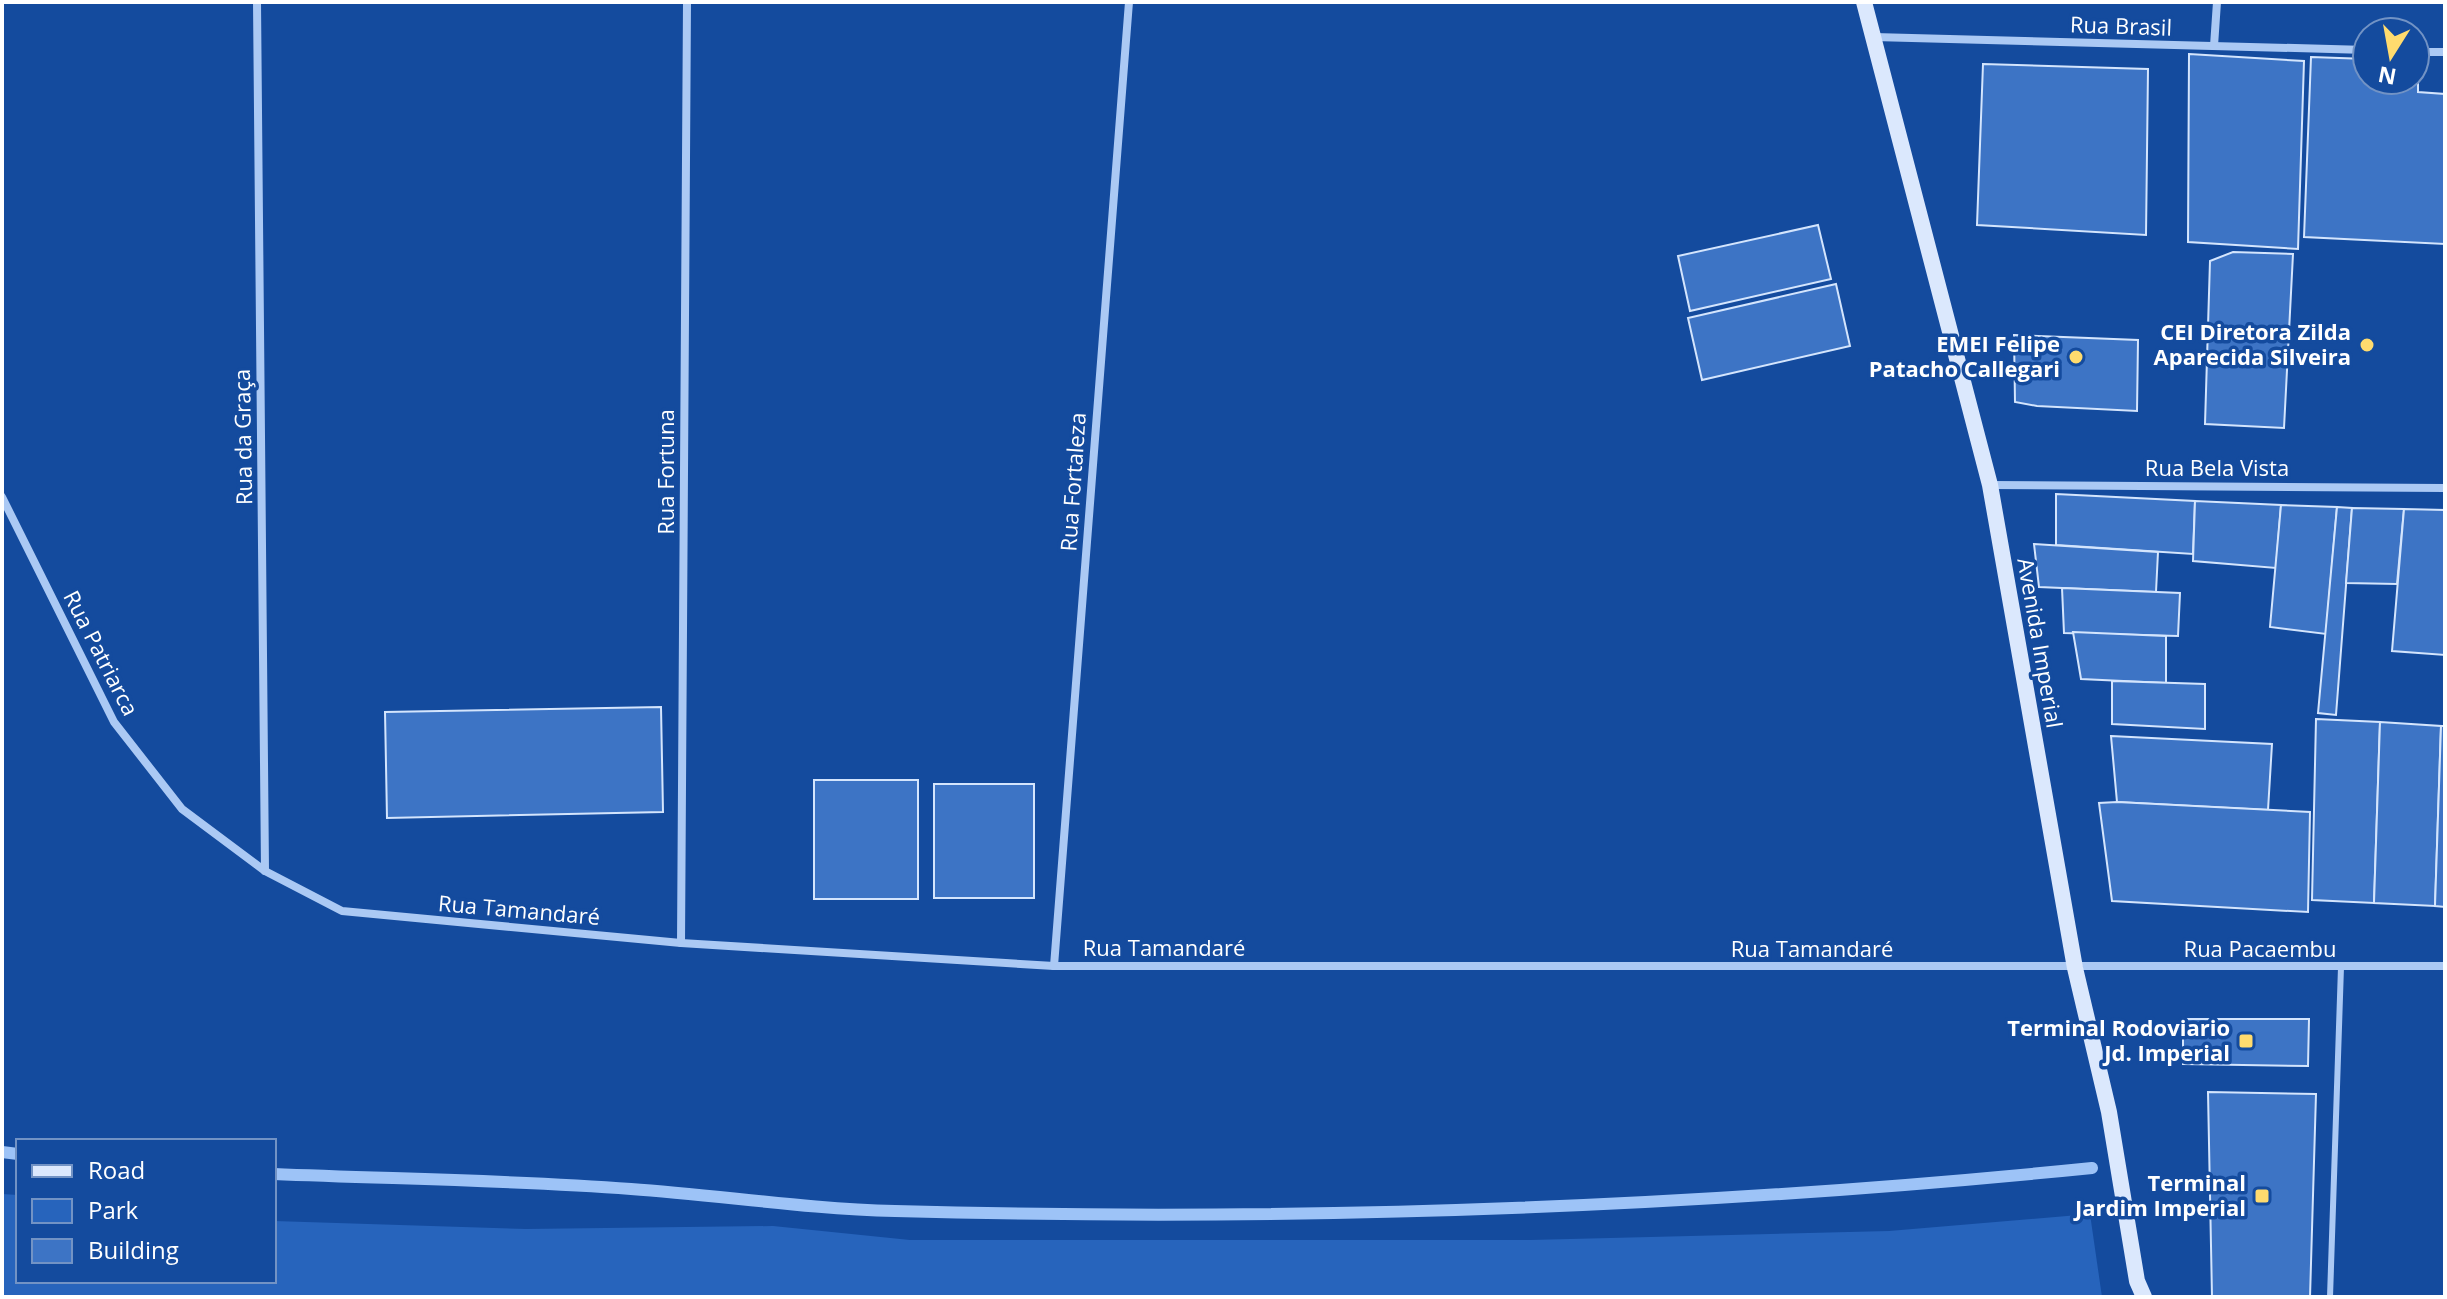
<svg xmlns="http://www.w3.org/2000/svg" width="2447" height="1299" font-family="'Open Sans',sans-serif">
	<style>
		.green { fill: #2764bc }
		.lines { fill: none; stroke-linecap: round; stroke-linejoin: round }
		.stream { stroke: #9dc3f7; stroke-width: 12 }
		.building { fill: #3d74c5; stroke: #d4e5fd; stroke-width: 2 }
		.lane { stroke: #abc9f4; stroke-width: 6 }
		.street { stroke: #abc9f4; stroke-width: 8 }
		.secondary { stroke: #dbe8fd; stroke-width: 16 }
		.poi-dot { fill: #ffdb6e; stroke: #144b9e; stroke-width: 3 }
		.labels { text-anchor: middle; stroke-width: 7; stroke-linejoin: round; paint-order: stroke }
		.street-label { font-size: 22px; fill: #fff; stroke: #144b9e }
		.poi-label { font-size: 22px; font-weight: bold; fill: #fff; stroke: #144b9e; text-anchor: end }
	</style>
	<rect width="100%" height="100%" fill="#144b9e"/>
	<path class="green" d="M2,1194L18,1195V1281H274V1221L526,1229L773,1226L910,1240H1530L1889,1231L2090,1214L2102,1297H2Z"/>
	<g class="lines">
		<g class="stream">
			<path d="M2,1152L18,1154"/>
			<path d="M274,1174C393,1179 512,1180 631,1189C719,1195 807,1209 895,1211C1294,1222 1695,1208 2092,1168"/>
		</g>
	</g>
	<g class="building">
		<path d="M2189,54L2304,61L2298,249L2188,242Z"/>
		<path d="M2311,57L2367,59V80H2415V62H2418V92L2445,94V244L2304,237Z"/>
		<path d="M1983,64L2148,69L2146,235L1977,225Z"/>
		<path d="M1818,225L1831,279L1690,311L1678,256Z"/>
		<path d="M2233,252L2293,254L2284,428L2205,424L2210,261Z"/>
		<path d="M1836,284L1850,346L1702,380L1688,318Z"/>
		<path d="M2014,335L2138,340L2137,411L2037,406L2015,402Z"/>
		<path d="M2056,494L2195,501L2193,554L2056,545Z"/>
		<path d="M2195,501L2281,505L2276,568L2193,561Z"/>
		<path d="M2281,505L2337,507L2326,634L2270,627Z"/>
		<path d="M2337,507L2352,508L2336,715L2318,713Z"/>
		<path d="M2352,508L2404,509L2397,584L2346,583Z"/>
		<path d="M2404,509L2445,510V655L2392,651Z"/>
		<path d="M2034,544L2158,552L2156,592L2039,587Z"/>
		<path d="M2062,588L2180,593L2178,636L2064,633Z"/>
		<path d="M2073,632L2166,636V683L2081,679Z"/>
		<path d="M2112,681L2205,684V729L2112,724Z"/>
		<path d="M661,707L663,812L387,818L385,712Z"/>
		<path d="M2316,719L2380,722L2374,903L2312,900Z"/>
		<path d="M2380,722L2441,726L2435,906L2374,903Z"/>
		<path d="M2441,726H2445V907L2435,906Z"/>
		<path d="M2111,736L2272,744L2268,810L2117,802Z"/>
		<rect x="814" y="780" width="104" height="119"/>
		<rect x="934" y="784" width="100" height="114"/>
		<path d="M2117,802L2310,812L2308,912L2112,901L2099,803Z"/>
		<path d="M2183,1019H2309L2308,1066L2183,1064Z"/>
		<path d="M2208,1092L2316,1094L2310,1297H2212Z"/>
	</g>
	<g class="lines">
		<path class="lane" d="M2330,1297L2341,967"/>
		<g class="street">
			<path d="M257,2L265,871"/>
			<path d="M1874,37L2367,50"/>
			<path d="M2214,46L2217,2"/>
			<path d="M2415,52H2445"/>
			<path d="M1990,485L2445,488"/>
			<path d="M2,497L114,722L182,809L265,871L342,911L681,943L1054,966H2445"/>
			<path d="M681,943L687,2"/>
			<path d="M1054,966L1129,2"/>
		</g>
		<path class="secondary" d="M1864,2L1990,485L2075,968L2109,1112L2137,1281L2144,1297"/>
	</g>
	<g class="poi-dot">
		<circle cx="2367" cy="345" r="8"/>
		<circle cx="2076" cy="357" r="8"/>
		<rect x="2238" y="1033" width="16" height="16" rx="4"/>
		<rect x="2254" y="1188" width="16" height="16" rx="4"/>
	</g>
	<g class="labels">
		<g class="street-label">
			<text transform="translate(2121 26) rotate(2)" y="8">Rua Brasil</text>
			<text transform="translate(243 437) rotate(-91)" y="8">Rua da Graça</text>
			<text x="2217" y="476">Rua Bela Vista</text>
			<text transform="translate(666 472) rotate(-90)" y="8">Rua Fortuna</text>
			<text transform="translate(1073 482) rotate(-86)" y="8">Rua Fortaleza</text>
			<text transform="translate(2040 643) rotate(80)" y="8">Avenida Imperial</text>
			<text transform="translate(101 653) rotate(63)" y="8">Rua Patriarca</text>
			<text transform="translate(519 910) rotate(5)" y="8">Rua Tamandaré</text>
			<text x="1164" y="956">Rua Tamandaré</text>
			<text x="1812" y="957">Rua Tamandaré</text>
			<text x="2260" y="957">Rua Pacaembu</text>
		</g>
		<g class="poi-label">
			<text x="2351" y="340">CEI Diretora Zilda<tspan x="2351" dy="25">Aparecida Silveira</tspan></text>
			<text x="2060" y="352">EMEI Felipe<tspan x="2060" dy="25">Patacho Callegari</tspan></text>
			<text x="2230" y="1036">Terminal Rodoviario<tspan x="2230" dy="25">Jd. Imperial</tspan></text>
			<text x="2246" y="1191">Terminal<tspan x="2246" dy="25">Jardim Imperial</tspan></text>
		</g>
	</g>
	<rect width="2447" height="1299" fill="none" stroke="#ffffff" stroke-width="8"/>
	<rect x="16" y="1139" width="260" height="144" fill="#144b9e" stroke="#7293c5" stroke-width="2"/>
	<rect x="32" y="1165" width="40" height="12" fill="#dbe8fd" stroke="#7293c5" stroke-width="2"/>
	<text x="88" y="1179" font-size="24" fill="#ffffff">Road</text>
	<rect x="32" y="1199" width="40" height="24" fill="#2764bc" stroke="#7293c5" stroke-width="2"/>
	<text x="88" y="1219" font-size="24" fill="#ffffff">Park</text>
	<rect x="32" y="1239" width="40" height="24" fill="#3d74c5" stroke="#7293c5" stroke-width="2"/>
	<text x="88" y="1259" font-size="24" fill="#ffffff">Building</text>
	<g transform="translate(2391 56) rotate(191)"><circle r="38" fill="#144b9e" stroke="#7293c5" stroke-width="2"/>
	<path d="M0-6L14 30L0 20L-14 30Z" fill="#ffdb6e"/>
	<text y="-12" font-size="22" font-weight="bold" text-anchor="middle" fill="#ffffff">N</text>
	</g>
</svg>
